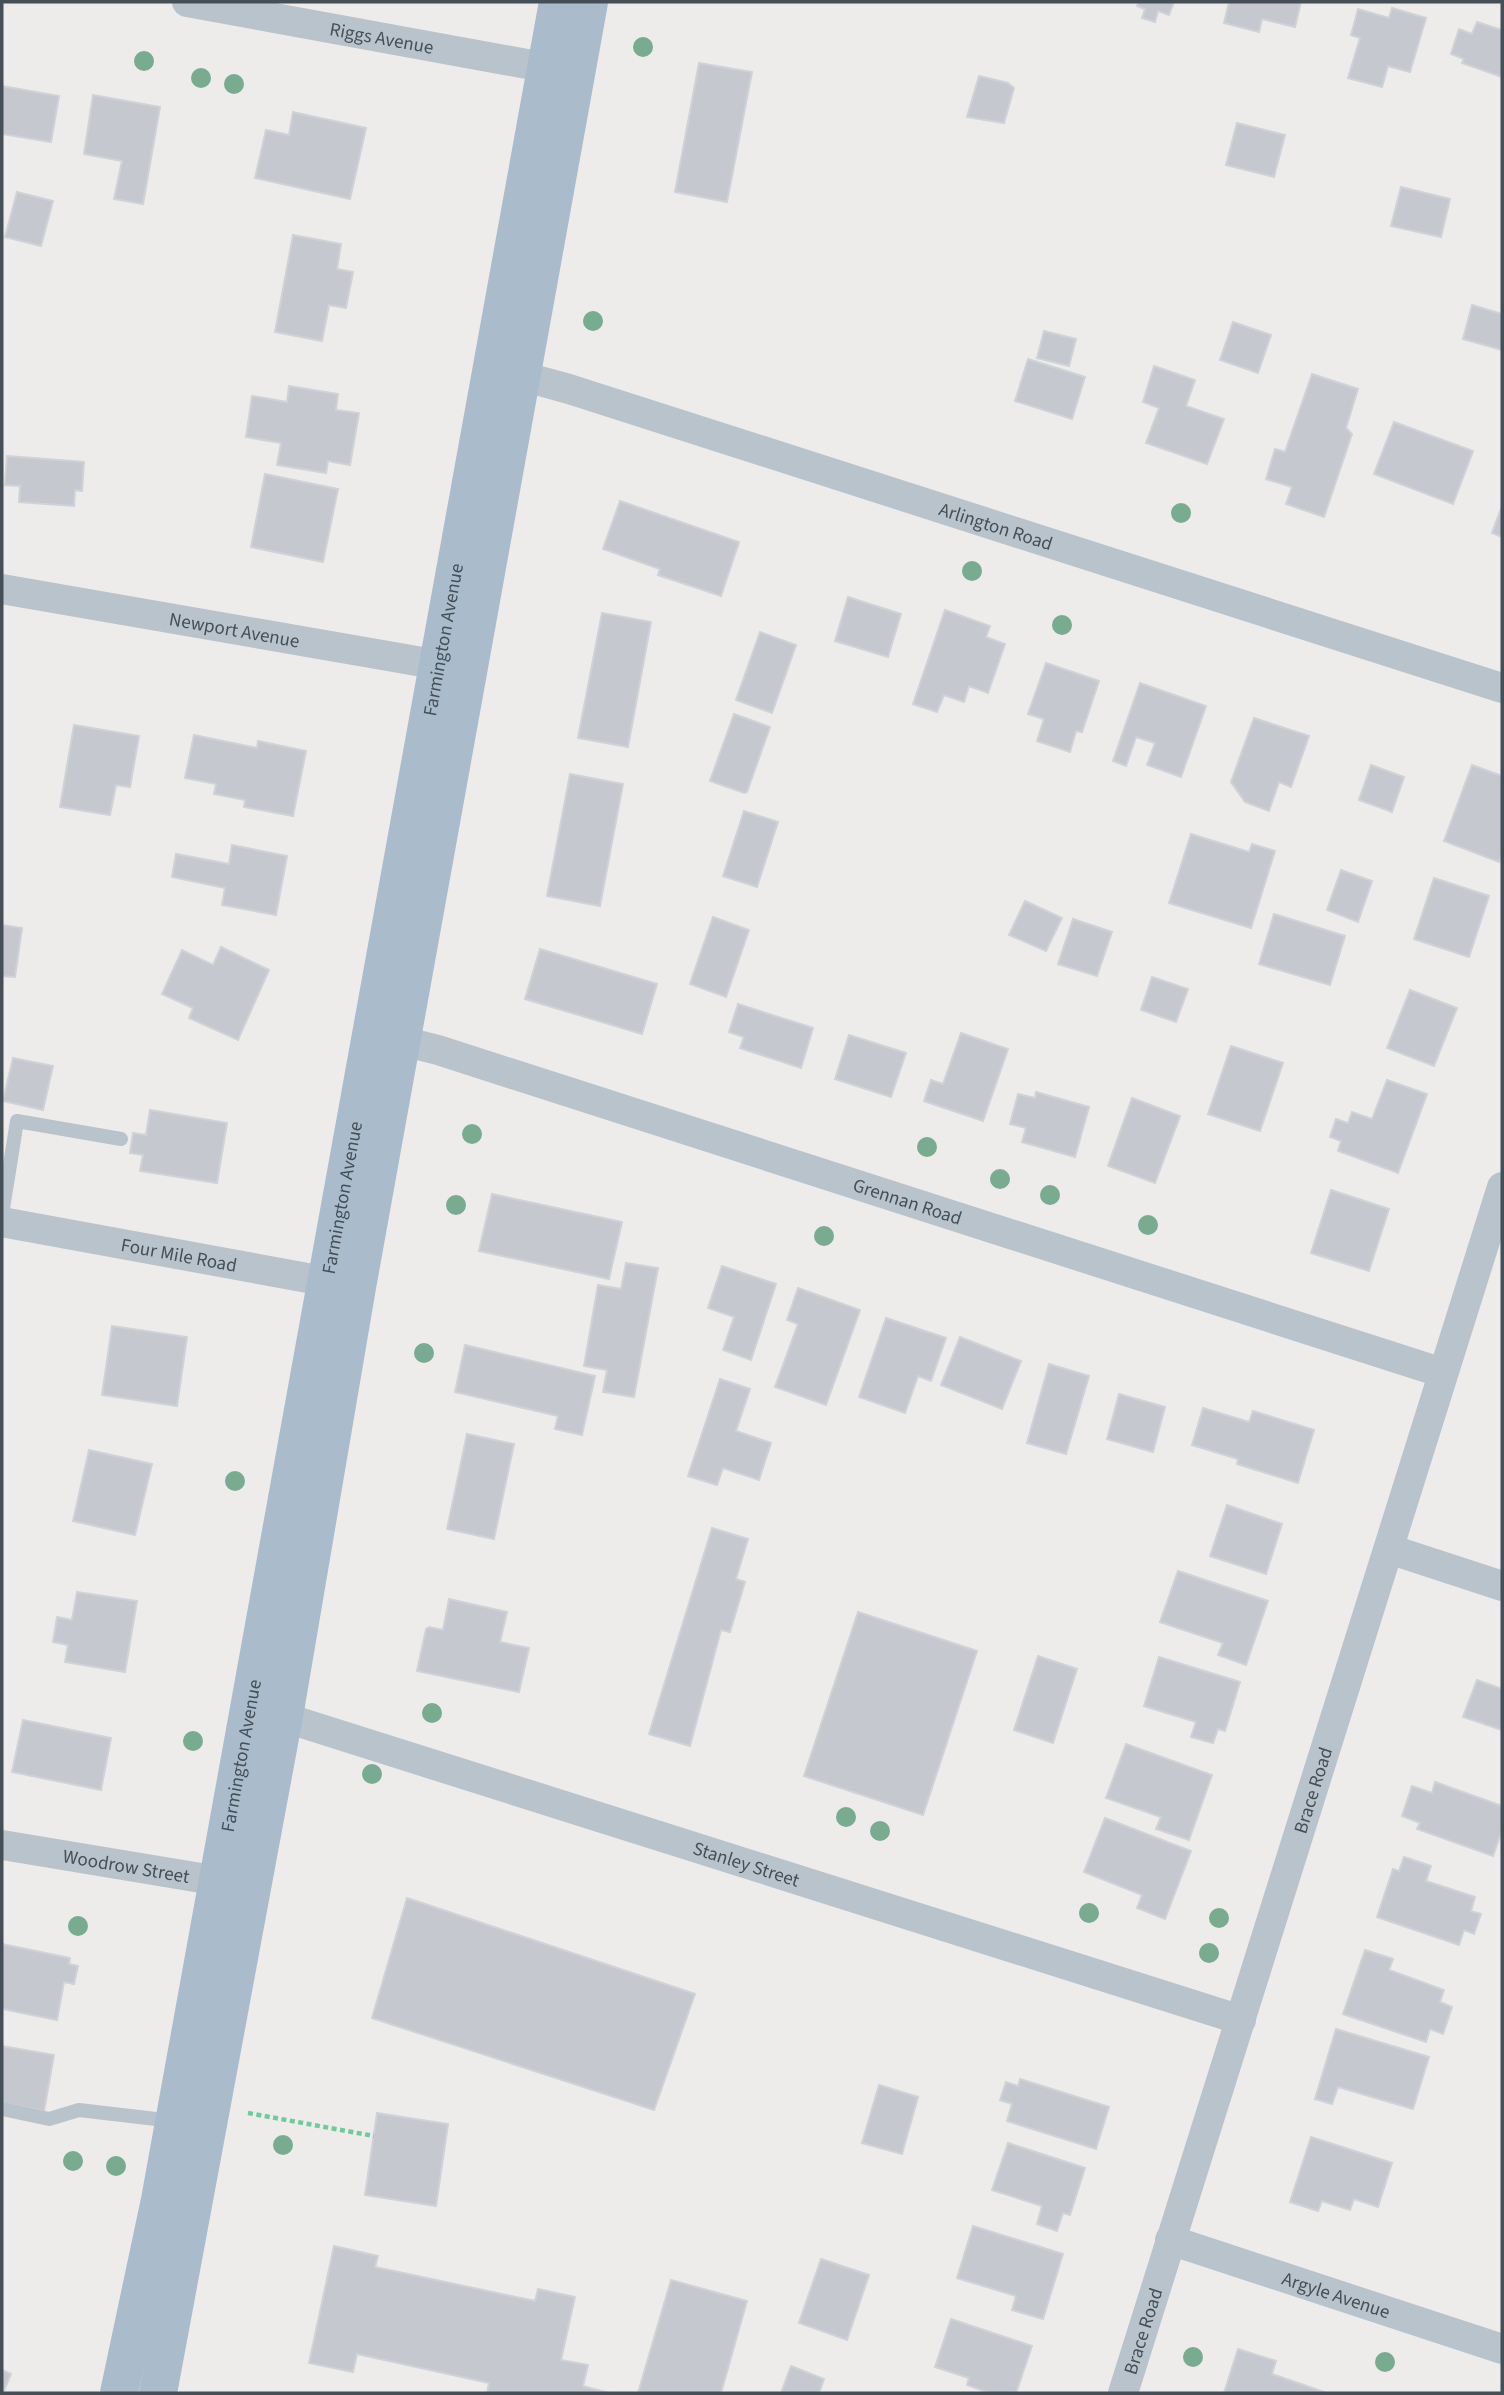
<svg xmlns="http://www.w3.org/2000/svg" width="1504" height="2395" font-family="'Source Sans 3',sans-serif">
	<style>
		.building { fill: #c5c8ce; stroke: #cfd2d7; stroke-width: 2 }
		.lines { fill: none; stroke-linecap: round; stroke-linejoin: round }
		.path { stroke: #71ca9a; stroke-width: 4.5; stroke-dasharray: 5 3.5; stroke-linecap: butt }
		.lane { stroke: #b9c3cb; stroke-width: 14 }
		.street { stroke: #b9c3cb; stroke-width: 30 }
		.primary { stroke: #aabccb; stroke-width: 38 }
		.tree { fill: #78ab8f }
		.labels { text-anchor: middle; stroke-width: 5; stroke-linejoin: round; paint-order: stroke }
		.street-label { font-size: 19px; fill: #444f58; stroke: #fff }
	</style>
	<rect width="100%" height="100%" fill="#eeebeb"/>
	<g class="building">
		<path d="M1139,2H1174L1169,15L1158,11L1155,22L1142,18L1145,9L1137,6Z"/>
		<path d="M1229,2H1301L1295,27L1262,19L1259,32L1224,23Z"/>
		<path d="M1392,8L1426,18L1410,72L1388,66L1382,87L1348,78L1360,38L1351,35L1358,9L1389,18Z"/>
		<path d="M1477,22L1502,30V77L1462,63L1464,59L1451,54L1459,29L1472,34Z"/>
		<path d="M699,63L752,72L727,202L675,192Z"/>
		<path d="M979,76L1008,83L1014,88L1004,123L967,117Z"/>
		<path d="M2,86L59,96L51,142L2,134Z"/>
		<path d="M93,95L160,107L143,204L114,199L122,161L84,154Z"/>
		<path d="M293,112L366,128L350,199L255,178L266,130L289,135Z"/>
		<path d="M1237,123L1285,135L1274,177L1226,165Z"/>
		<path d="M1401,187L1450,199L1441,237L1391,226Z"/>
		<path d="M17,192L53,201L41,246L5,237Z"/>
		<path d="M293,235L341,244L337,269L353,272L346,308L329,305L322,341L275,332Z"/>
		<path d="M1472,305L1502,314V350L1463,339Z"/>
		<path d="M1233,322L1271,335L1258,373L1220,360Z"/>
		<path d="M1044,331L1076,339L1069,366L1037,358Z"/>
		<path d="M1028,359L1085,377L1072,419L1015,401Z"/>
		<path d="M1154,366L1195,380L1186,406L1224,419L1207,464L1146,443L1159,408L1143,402Z"/>
		<path d="M1312,374L1358,389L1346,428L1352,434L1324,517L1286,504L1292,487L1266,479L1275,449L1285,452Z"/>
		<path d="M289,386L338,394L336,410L359,413L350,465L328,461L326,473L277,465L281,443L246,437L252,396L287,402Z"/>
		<path d="M1394,422L1473,451L1453,504L1374,474Z"/>
		<path d="M7,456L84,462L82,491L75,490L74,506L19,502L20,486L5,485Z"/>
		<path d="M265,474L338,489L323,562L251,547Z"/>
		<path d="M620,501L739,542L721,596L658,575L660,569L603,549Z"/>
		<path d="M1502,506V537L1492,533Z"/>
		<path d="M848,597L901,614L888,657L835,641Z"/>
		<path d="M945,610L990,626L986,637L1005,644L988,693L969,686L964,702L944,695L937,712L913,704Z"/>
		<path d="M602,613L651,622L628,747L578,738Z"/>
		<path d="M760,632L796,645L772,713L736,700Z"/>
		<path d="M1046,663L1099,681L1082,732L1076,731L1070,752L1037,741L1044,719L1028,714Z"/>
		<path d="M1140,683L1206,706L1181,777L1147,765L1155,743L1136,737L1126,766L1113,761Z"/>
		<path d="M734,714L770,727L747,792L744,793L710,781Z"/>
		<path d="M1254,718L1309,736L1291,787L1279,782L1269,811L1245,802L1231,782Z"/>
		<path d="M74,725L139,736L130,787L116,785L110,815L60,807Z"/>
		<path d="M194,735L257,748L258,741L306,751L293,816L244,807L245,800L214,794L216,784L185,778Z"/>
		<path d="M1371,765L1404,777L1392,812L1359,800Z"/>
		<path d="M1472,765L1502,776V854L1499,862L1444,841Z"/>
		<path d="M570,774L623,784L600,906L547,896Z"/>
		<path d="M744,811L778,822L757,887L723,876Z"/>
		<path d="M1191,834L1249,852L1252,844L1275,851L1251,928L1169,903Z"/>
		<path d="M232,845L287,856L276,915L222,905L225,888L172,877L176,854L229,864Z"/>
		<path d="M1341,870L1372,881L1358,922L1327,910Z"/>
		<path d="M1434,878L1489,896L1469,957L1414,939Z"/>
		<path d="M1025,901L1062,918L1046,951L1009,935Z"/>
		<path d="M1274,914L1345,936L1330,985L1259,964Z"/>
		<path d="M713,917L749,930L726,997L690,984Z"/>
		<path d="M1073,919L1112,932L1097,976L1058,964Z"/>
		<path d="M2,925L22,928L15,977L2,976Z"/>
		<path d="M221,947L269,970L238,1040L189,1018L193,1008L162,994L182,950L213,965Z"/>
		<path d="M540,949L657,984L642,1034L525,999Z"/>
		<path d="M1152,977L1188,989L1176,1022L1141,1010Z"/>
		<path d="M1410,990L1457,1008L1434,1066L1387,1048Z"/>
		<path d="M738,1004L813,1028L801,1068L740,1048L744,1037L729,1032Z"/>
		<path d="M961,1033L1008,1049L983,1121L924,1101L931,1080L943,1084Z"/>
		<path d="M849,1035L906,1053L891,1097L835,1079Z"/>
		<path d="M1231,1046L1283,1063L1260,1131L1208,1114Z"/>
		<path d="M13,1058L53,1066L43,1110L3,1101Z"/>
		<path d="M1387,1080L1427,1094L1398,1173L1338,1151L1341,1141L1330,1137L1336,1119L1348,1123L1352,1112L1372,1119Z"/>
		<path d="M1036,1092L1089,1107L1075,1157L1022,1142L1026,1128L1010,1124L1018,1094L1035,1098Z"/>
		<path d="M1132,1098L1180,1116L1155,1183L1108,1166Z"/>
		<path d="M150,1110L227,1123L217,1183L140,1171L143,1155L130,1153L133,1133L146,1135Z"/>
		<path d="M1331,1190L1389,1209L1369,1271L1311,1253Z"/>
		<path d="M492,1194L622,1222L609,1279L479,1251Z"/>
		<path d="M626,1263L658,1268L634,1397L603,1392L607,1370L584,1366L598,1285L621,1289Z"/>
		<path d="M722,1266L776,1284L751,1360L723,1350L734,1317L708,1308Z"/>
		<path d="M798,1288L860,1310L826,1405L775,1387L798,1324L787,1320Z"/>
		<path d="M886,1318L946,1338L931,1381L918,1376L905,1413L859,1397Z"/>
		<path d="M112,1326L187,1337L177,1406L102,1395Z"/>
		<path d="M960,1337L1021,1361L1002,1409L941,1385Z"/>
		<path d="M465,1345L595,1376L582,1435L555,1429L558,1416L455,1392Z"/>
		<path d="M1049,1364L1089,1376L1066,1454L1027,1443Z"/>
		<path d="M720,1379L750,1389L736,1431L771,1443L759,1480L723,1468L717,1485L688,1476Z"/>
		<path d="M1119,1394L1165,1407L1153,1452L1107,1439Z"/>
		<path d="M1203,1408L1249,1422L1253,1411L1314,1430L1298,1483L1237,1464L1238,1459L1192,1445Z"/>
		<path d="M467,1434L514,1444L494,1539L447,1529Z"/>
		<path d="M89,1450L152,1464L135,1535L73,1521Z"/>
		<path d="M1227,1505L1282,1524L1266,1574L1210,1556Z"/>
		<path d="M712,1528L748,1539L736,1579L745,1582L730,1632L721,1630L690,1746L649,1734Z"/>
		<path d="M1178,1571L1268,1601L1246,1665L1218,1655L1223,1643L1160,1622Z"/>
		<path d="M77,1592L137,1601L125,1672L65,1662L68,1645L53,1642L57,1617L72,1620Z"/>
		<path d="M449,1599L507,1612L500,1642L529,1648L519,1692L417,1671L426,1629L429,1627L443,1630Z"/>
		<path d="M858,1612L977,1651L923,1815L804,1776Z"/>
		<path d="M1038,1656L1077,1669L1053,1743L1014,1730Z"/>
		<path d="M1159,1657L1240,1682L1225,1731L1218,1729L1213,1743L1191,1737L1196,1722L1144,1706Z"/>
		<path d="M1477,1680L1502,1689V1730L1463,1717Z"/>
		<path d="M23,1720L111,1738L101,1790L12,1772Z"/>
		<path d="M1126,1744L1212,1775L1189,1840L1156,1829L1161,1817L1106,1798Z"/>
		<path d="M1435,1782L1502,1806V1830L1493,1856L1417,1829L1420,1823L1402,1816L1412,1786L1432,1793Z"/>
		<path d="M1105,1818L1191,1851L1165,1919L1137,1908L1142,1895L1084,1872Z"/>
		<path d="M1404,1857L1431,1866L1426,1881L1475,1897L1471,1911L1481,1914L1474,1934L1464,1930L1459,1945L1377,1917L1393,1869L1399,1871Z"/>
		<path d="M407,1898L695,1994L654,2110L372,2018Z"/>
		<path d="M2,1944L70,1958L69,1964L78,1966L74,1984L64,1982L57,2020L2,2009Z"/>
		<path d="M1365,1950L1393,1959L1389,1970L1444,1990L1440,2002L1452,2007L1443,2034L1430,2029L1426,2042L1343,2014Z"/>
		<path d="M1336,2029L1429,2057L1413,2109L1338,2087L1332,2104L1315,2099Z"/>
		<path d="M2,2046L54,2055L44,2111L2,2103Z"/>
		<path d="M1020,2079L1109,2107L1096,2149L1007,2121L1012,2104L1000,2100L1006,2082L1018,2086Z"/>
		<path d="M879,2085L918,2097L902,2154L862,2143Z"/>
		<path d="M377,2113L448,2124L436,2206L365,2195Z"/>
		<path d="M1311,2137L1392,2163L1378,2207L1354,2199L1350,2210L1322,2201L1318,2211L1290,2202Z"/>
		<path d="M1008,2143L1085,2168L1070,2215L1063,2213L1057,2231L1037,2224L1042,2206L992,2190Z"/>
		<path d="M973,2226L1063,2254L1043,2319L1012,2310L1016,2296L957,2278Z"/>
		<path d="M334,2246L378,2256L375,2267L535,2301L538,2289L575,2297L561,2360L588,2365L583,2386L609,2393H487L489,2383L357,2354L353,2372L309,2363Z"/>
		<path d="M821,2259L869,2275L847,2340L799,2323Z"/>
		<path d="M671,2280L747,2301L721,2393H638Z"/>
		<path d="M951,2319L1032,2346L1016,2393H989L967,2385L969,2378L935,2367Z"/>
		<path d="M1238,2349L1276,2361L1272,2374L1327,2393H1224Z"/>
		<path d="M791,2366L824,2379L819,2393H781Z"/>
		<path d="M2,2370L11,2374L3,2393H2Z"/>
	</g>
	<g class="lines">
		<path class="path" d="M248,2113L374,2136"/>
		<g class="lane">
			<path d="M2,1215L17,1121L121,1139"/>
			<path d="M2,2109L49,2119L79,2110L173,2121"/>
		</g>
		<g class="street">
			<path id="s1" d="M187,2L565,71"/>
			<path id="s2" d="M500,370L569,389L1502,688"/>
			<path id="s3" d="M2,589L457,668"/>
			<path id="s4" d="M382,1036L438,1050L1443,1373"/>
			<path id="s5" d="M2,1222L346,1285"/>
			<path d="M1389,1549L1502,1586"/>
			<path id="s6" d="M264,1711L1241,2020"/>
			<path id="s7" d="M2,1845L237,1884"/>
			<path id="s8" d="M1170,2240L1502,2349"/>
			<path id="s9" d="M1123,2393L1502,1187"/>
		</g>
		<g class="primary">
			<path id="s10" d="M119,2393L160,2200L558,2"/>
			<path d="M158,2393L284,1716L357,1287L589,2"/>
		</g>
	</g>
	<g class="tree">
		<circle cx="643" cy="47" r="10"/>
		<circle cx="144" cy="61" r="10"/>
		<circle cx="201" cy="78" r="10"/>
		<circle cx="234" cy="84" r="10"/>
		<circle cx="593" cy="321" r="10"/>
		<circle cx="1181" cy="513" r="10"/>
		<circle cx="972" cy="571" r="10"/>
		<circle cx="1062" cy="625" r="10"/>
		<circle cx="472" cy="1134" r="10"/>
		<circle cx="927" cy="1147" r="10"/>
		<circle cx="1000" cy="1179" r="10"/>
		<circle cx="1050" cy="1195" r="10"/>
		<circle cx="456" cy="1205" r="10"/>
		<circle cx="1148" cy="1225" r="10"/>
		<circle cx="824" cy="1236" r="10"/>
		<circle cx="424" cy="1353" r="10"/>
		<circle cx="235" cy="1481" r="10"/>
		<circle cx="432" cy="1713" r="10"/>
		<circle cx="193" cy="1741" r="10"/>
		<circle cx="372" cy="1774" r="10"/>
		<circle cx="846" cy="1817" r="10"/>
		<circle cx="880" cy="1831" r="10"/>
		<circle cx="1089" cy="1913" r="10"/>
		<circle cx="1219" cy="1918" r="10"/>
		<circle cx="78" cy="1926" r="10"/>
		<circle cx="1209" cy="1953" r="10"/>
		<circle cx="283" cy="2145" r="10"/>
		<circle cx="73" cy="2161" r="10"/>
		<circle cx="116" cy="2166" r="10"/>
		<circle cx="1193" cy="2357" r="10"/>
		<circle cx="1385" cy="2362" r="10"/>
	</g>
	<g class="labels">
		<g class="street-label">
			<text dy="7" stroke="none"><textPath href="#s1" startOffset="198">Riggs Avenue</textPath></text>
			<text dy="7" stroke="none"><textPath href="#s2" startOffset="520">Arlington Road</textPath></text>
			<text dy="7" stroke="none"><textPath href="#s3" startOffset="236">Newport Avenue</textPath></text>
			<text dy="7" stroke="none"><textPath href="#s10" startOffset="1783">Farmington Avenue</textPath></text>
			<text dy="7" stroke="none"><textPath href="#s10" startOffset="1216">Farmington Avenue</textPath></text>
			<text dy="7" stroke="none"><textPath href="#s4" startOffset="551">Grennan Road</textPath></text>
			<text dy="7" stroke="none"><textPath href="#s5" startOffset="180">Four Mile Road</textPath></text>
			<text dy="7" stroke="none"><textPath href="#s10" startOffset="649">Farmington Avenue</textPath></text>
			<text dy="7" stroke="none"><textPath href="#s9" startOffset="632">Brace Road</textPath></text>
			<text dy="7" stroke="none"><textPath href="#s6" startOffset="506">Stanley Street</textPath></text>
			<text dy="7" stroke="none"><textPath href="#s7" startOffset="126">Woodrow Street</textPath></text>
			<text dy="7" stroke="none"><textPath href="#s8" startOffset="175">Argyle Avenue</textPath></text>
			<text dy="7" stroke="none"><textPath href="#s9" startOffset="65">Brace Road</textPath></text>
		</g>
	</g>
	<rect width="1504" height="2395" fill="none" stroke="#444f58" stroke-width="7"/>
</svg>
